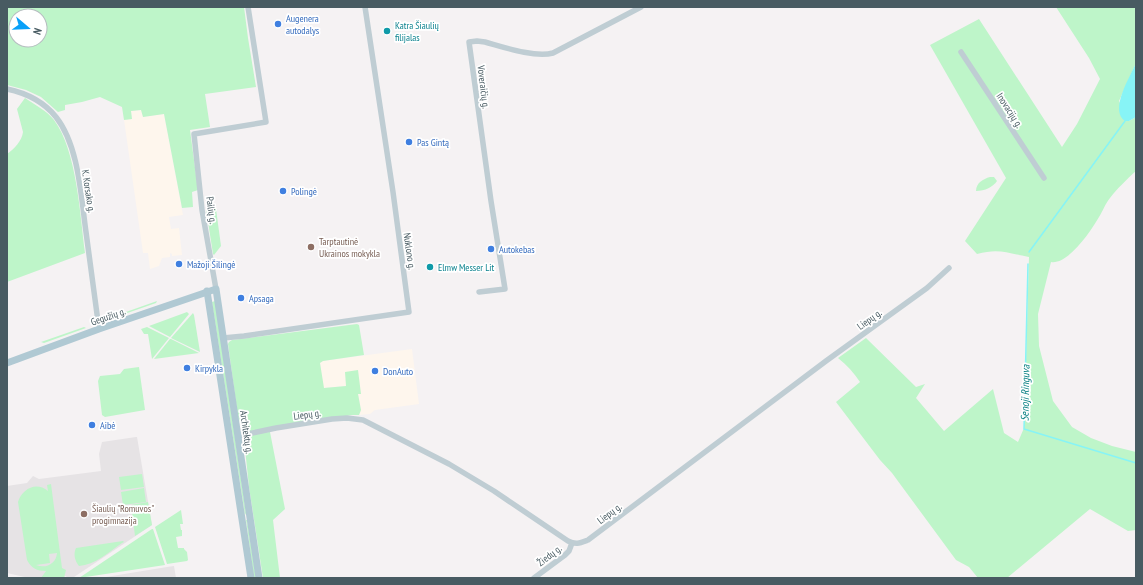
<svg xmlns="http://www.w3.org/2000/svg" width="1143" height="585" font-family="'PT Sans Narrow',sans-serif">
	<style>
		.commercial { fill: #fef6ed }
		.education { fill: #e6e3e5 }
		.green { fill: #bef5c9; fill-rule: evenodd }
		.water { fill: #87f4f6 }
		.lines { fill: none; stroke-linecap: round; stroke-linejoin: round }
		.stream { stroke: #87f4f6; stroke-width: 1.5 }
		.minor { stroke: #bfcdd3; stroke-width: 5.5 }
		.major { stroke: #b0c9d3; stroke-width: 7 }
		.shop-dot { fill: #3f7fe0; stroke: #fff; stroke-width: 1.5 }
		.culture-dot { fill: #0f9aa8; stroke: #fff; stroke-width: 1.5 }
		.education-dot { fill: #8d6e63; stroke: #fff; stroke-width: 1.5 }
		.labels { text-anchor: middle; stroke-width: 3.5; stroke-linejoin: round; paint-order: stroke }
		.shop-label { font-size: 10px; fill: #366cbe; stroke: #fff; text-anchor: start }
		.culture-label { font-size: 10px; fill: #0d838f; stroke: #fff; text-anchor: start }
		.street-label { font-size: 10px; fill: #485b62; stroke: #fff }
		.education-label { font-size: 10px; fill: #785e54; stroke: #fff; text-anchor: start }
		.water-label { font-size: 11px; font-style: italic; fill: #067f81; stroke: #fff }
	</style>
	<rect width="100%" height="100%" fill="#f5f2f3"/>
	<g class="commercial">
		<path d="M142,110L143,117L164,114L183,215L169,217L171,229L179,228L182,255L172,256V254L170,253V257L162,258L159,266L150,269L148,253H143L124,120L132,119L131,111Z"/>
		<path d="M412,349L419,404L375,410L370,414L359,415L361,410L358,394H361L346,386L323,388L320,362L323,361Z"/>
	</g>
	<g class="education">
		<path d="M136,437H137L152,525L74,577L69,578L65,576L64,578H29L7,573V486L27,483L33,476L39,479L101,471L99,454L102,442Z"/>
		<path d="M174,566L176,578H100L167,567Z"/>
	</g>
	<g class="green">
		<path d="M7,7H244L248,38L256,87L205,94L210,127L190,130L198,190L192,192L193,207L182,208L164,114L143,117L141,110L131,111L132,119L124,120L122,107L100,97L82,102L65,105V110L58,112L41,97L26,90L7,85ZM16,16H40V40H16Z"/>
		<path d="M1056,7H1133L1136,9V63L1119,101L1129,121L1136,117V171C1127,179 1117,189 1110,198C1105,204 1103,211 1099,217C1091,231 1068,265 1051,262L1038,314L1039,346L1053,401L1072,427L1091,438L1112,446L1136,452V530L1128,531L1090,509L1007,578H978L969,567L956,560L892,473L880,460L836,402L860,382C854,373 847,365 838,358L866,338L916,387L925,384L916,398L944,431L993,389L1004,433L1018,442L1024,428L1029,257C1007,253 999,248 977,254L965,241L1006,178L930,45L979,19L1062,147L1077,124L1100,79L1089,58Z"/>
		<path d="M25,98C35,105 46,110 54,120C77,151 80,215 85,253L7,282V154C14,149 22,141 23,132L17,109Z"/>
		<path d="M990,177H994L997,181C993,187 985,191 976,191C976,183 983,179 990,177Z"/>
		<path d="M211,205H213L216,209L221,246L214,255L213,254L206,209Z"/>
		<path d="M157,301L156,303L113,318H109Z"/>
		<path d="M215,301L246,513L245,515L212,302Z"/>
		<path d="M187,312L189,314L170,337L149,326Z"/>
		<path d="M193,313L194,315L200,352L171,338Z"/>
		<path d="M357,324L359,325L364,355L323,361L320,363L324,388L346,386L345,372L358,370L361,394H358L361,410L359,415H352L279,426L246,432L243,430L238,417L228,344L229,342L232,340Z"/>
		<path d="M84,327L86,328L44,343L41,342Z"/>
		<path d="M147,327L169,338L152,359L148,334H144L141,329Z"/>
		<path d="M170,339H171L199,353L154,359Z"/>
		<path d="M139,367L145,410L105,417L102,415L98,381L100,376L120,374L124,369Z"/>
		<path d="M270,432L285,509L273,520L280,578H263L249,487L244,439C249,432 262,433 270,432Z"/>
		<path d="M142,474L144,487L121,490L119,477Z"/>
		<path d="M51,484L62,568L66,570L64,578H41L46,571C37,571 31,568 27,560L18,502C22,489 36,481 48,491L47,485ZM57,553C56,564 46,569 36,565L50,563L49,554Z"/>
		<path d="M144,488L146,502L123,505L121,492Z"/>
		<path d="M148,502L152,525L135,536L131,505Z"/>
		<path d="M181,510L183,524H180L181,530H182V536L176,537L178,548H184V549L187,552L188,560L187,561L167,564L155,527Z"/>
		<path d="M246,520H247L256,578H254Z"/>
		<path d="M152,529H153L165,565L79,578Z"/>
		<path d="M123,541L124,542L122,543C109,552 95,565 79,566C75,561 73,554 76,548Z"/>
	</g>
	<path class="water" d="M1136,63V117L1129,121H1125C1109,110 1130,77 1136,63Z"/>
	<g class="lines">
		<g class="stream">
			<path d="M1029,252L1125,121"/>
			<path d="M1028,264L1024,429L1136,463"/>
		</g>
		<g class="minor">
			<path d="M961,52L1044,178"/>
			<path d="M7,89C26,93 44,102 56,117C79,146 81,197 86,232C90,264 95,297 99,329"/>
			<path d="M216,289L202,210L194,134L266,122L248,7"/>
			<path d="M479,292L505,289L491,201L469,42L477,41L485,42C503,47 535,58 553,53L641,7"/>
			<path d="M223,338L244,336L409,312L393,192L365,7"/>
			<path d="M238,436L276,428L332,419L347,418L363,420L449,464L494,491L568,541C576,545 580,543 588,540L826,361L927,288L949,268"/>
			<path d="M534,578L565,555L569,551L572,543"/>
		</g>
		<g class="major">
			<path d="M207,291L251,578"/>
			<path d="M7,363L99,329L216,289L259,578"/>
		</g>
	</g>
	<g class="shop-dot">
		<circle cx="278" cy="24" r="4"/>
		<circle cx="409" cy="142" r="4"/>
		<circle cx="283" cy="191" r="4"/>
		<circle cx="491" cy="249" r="4"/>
		<circle cx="179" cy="264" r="4"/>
		<circle cx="241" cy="298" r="4"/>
		<circle cx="187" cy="368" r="4"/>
		<circle cx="375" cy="371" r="4"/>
		<circle cx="92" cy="425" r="4"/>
	</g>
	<g class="culture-dot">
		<circle cx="387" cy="31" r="4"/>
		<circle cx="430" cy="267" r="4"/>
	</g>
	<g class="education-dot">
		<circle cx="311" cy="247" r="4"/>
		<circle cx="84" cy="514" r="4"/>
	</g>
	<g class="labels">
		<g class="shop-label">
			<text x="286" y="22">Augenera<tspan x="286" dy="12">autodalys</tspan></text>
			<text x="417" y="146">Pas Gintą</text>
			<text x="291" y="195">Polingė</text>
			<text x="499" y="253">Autokebas</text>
			<text x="187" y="268">Mažoji Šilingė</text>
			<text x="249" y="302">Apsaga</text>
			<text x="195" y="372">Kirpykla</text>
			<text x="383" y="375">DonAuto</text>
			<text x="100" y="429">Aibė</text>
		</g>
		<g class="culture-label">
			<text x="395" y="29">Katra Šiaulių<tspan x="395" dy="12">filijalas</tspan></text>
			<text x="438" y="271">Elmw Messer Lit</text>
		</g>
		<g class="street-label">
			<text transform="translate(484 87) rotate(83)" y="4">Voveraičių g.</text>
			<text transform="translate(1010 110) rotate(57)" y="4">Inovacijų g.</text>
			<text transform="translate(89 191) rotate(81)" y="4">K. Korsako g.</text>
			<text transform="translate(212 210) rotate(82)" y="4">Pailių g.</text>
			<text transform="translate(410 251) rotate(82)" y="4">Nuklono g.</text>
			<text transform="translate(108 316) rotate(-19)" y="4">Gegužių g.</text>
			<text transform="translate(869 319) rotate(-36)" y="4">Liepų g.</text>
			<text transform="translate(307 414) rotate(-8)" y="4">Liepų g.</text>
			<text transform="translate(247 432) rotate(82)" y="4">Architektų g.</text>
			<text transform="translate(609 513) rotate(-37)" y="4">Liepų g.</text>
			<text transform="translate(549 555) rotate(-38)" y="4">Žiedų g.</text>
		</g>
		<g class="education-label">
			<text x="319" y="245">Tarptautinė<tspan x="319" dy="12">Ukrainos mokykla</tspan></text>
			<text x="92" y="512">Šiaulių "Romuvos"<tspan x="92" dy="12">progimnazija</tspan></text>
		</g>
		<g class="water-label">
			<text transform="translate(1025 393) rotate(-89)" y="4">Senoji Ringuva</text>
		</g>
	</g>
	<rect width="1143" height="585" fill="none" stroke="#485b62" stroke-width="16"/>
	<g transform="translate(28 28) rotate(109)"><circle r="19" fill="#ffffff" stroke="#b6bdc0"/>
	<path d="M0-3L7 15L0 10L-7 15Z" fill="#08a0f9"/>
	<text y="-6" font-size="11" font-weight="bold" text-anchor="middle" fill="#485b62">N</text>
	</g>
</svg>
